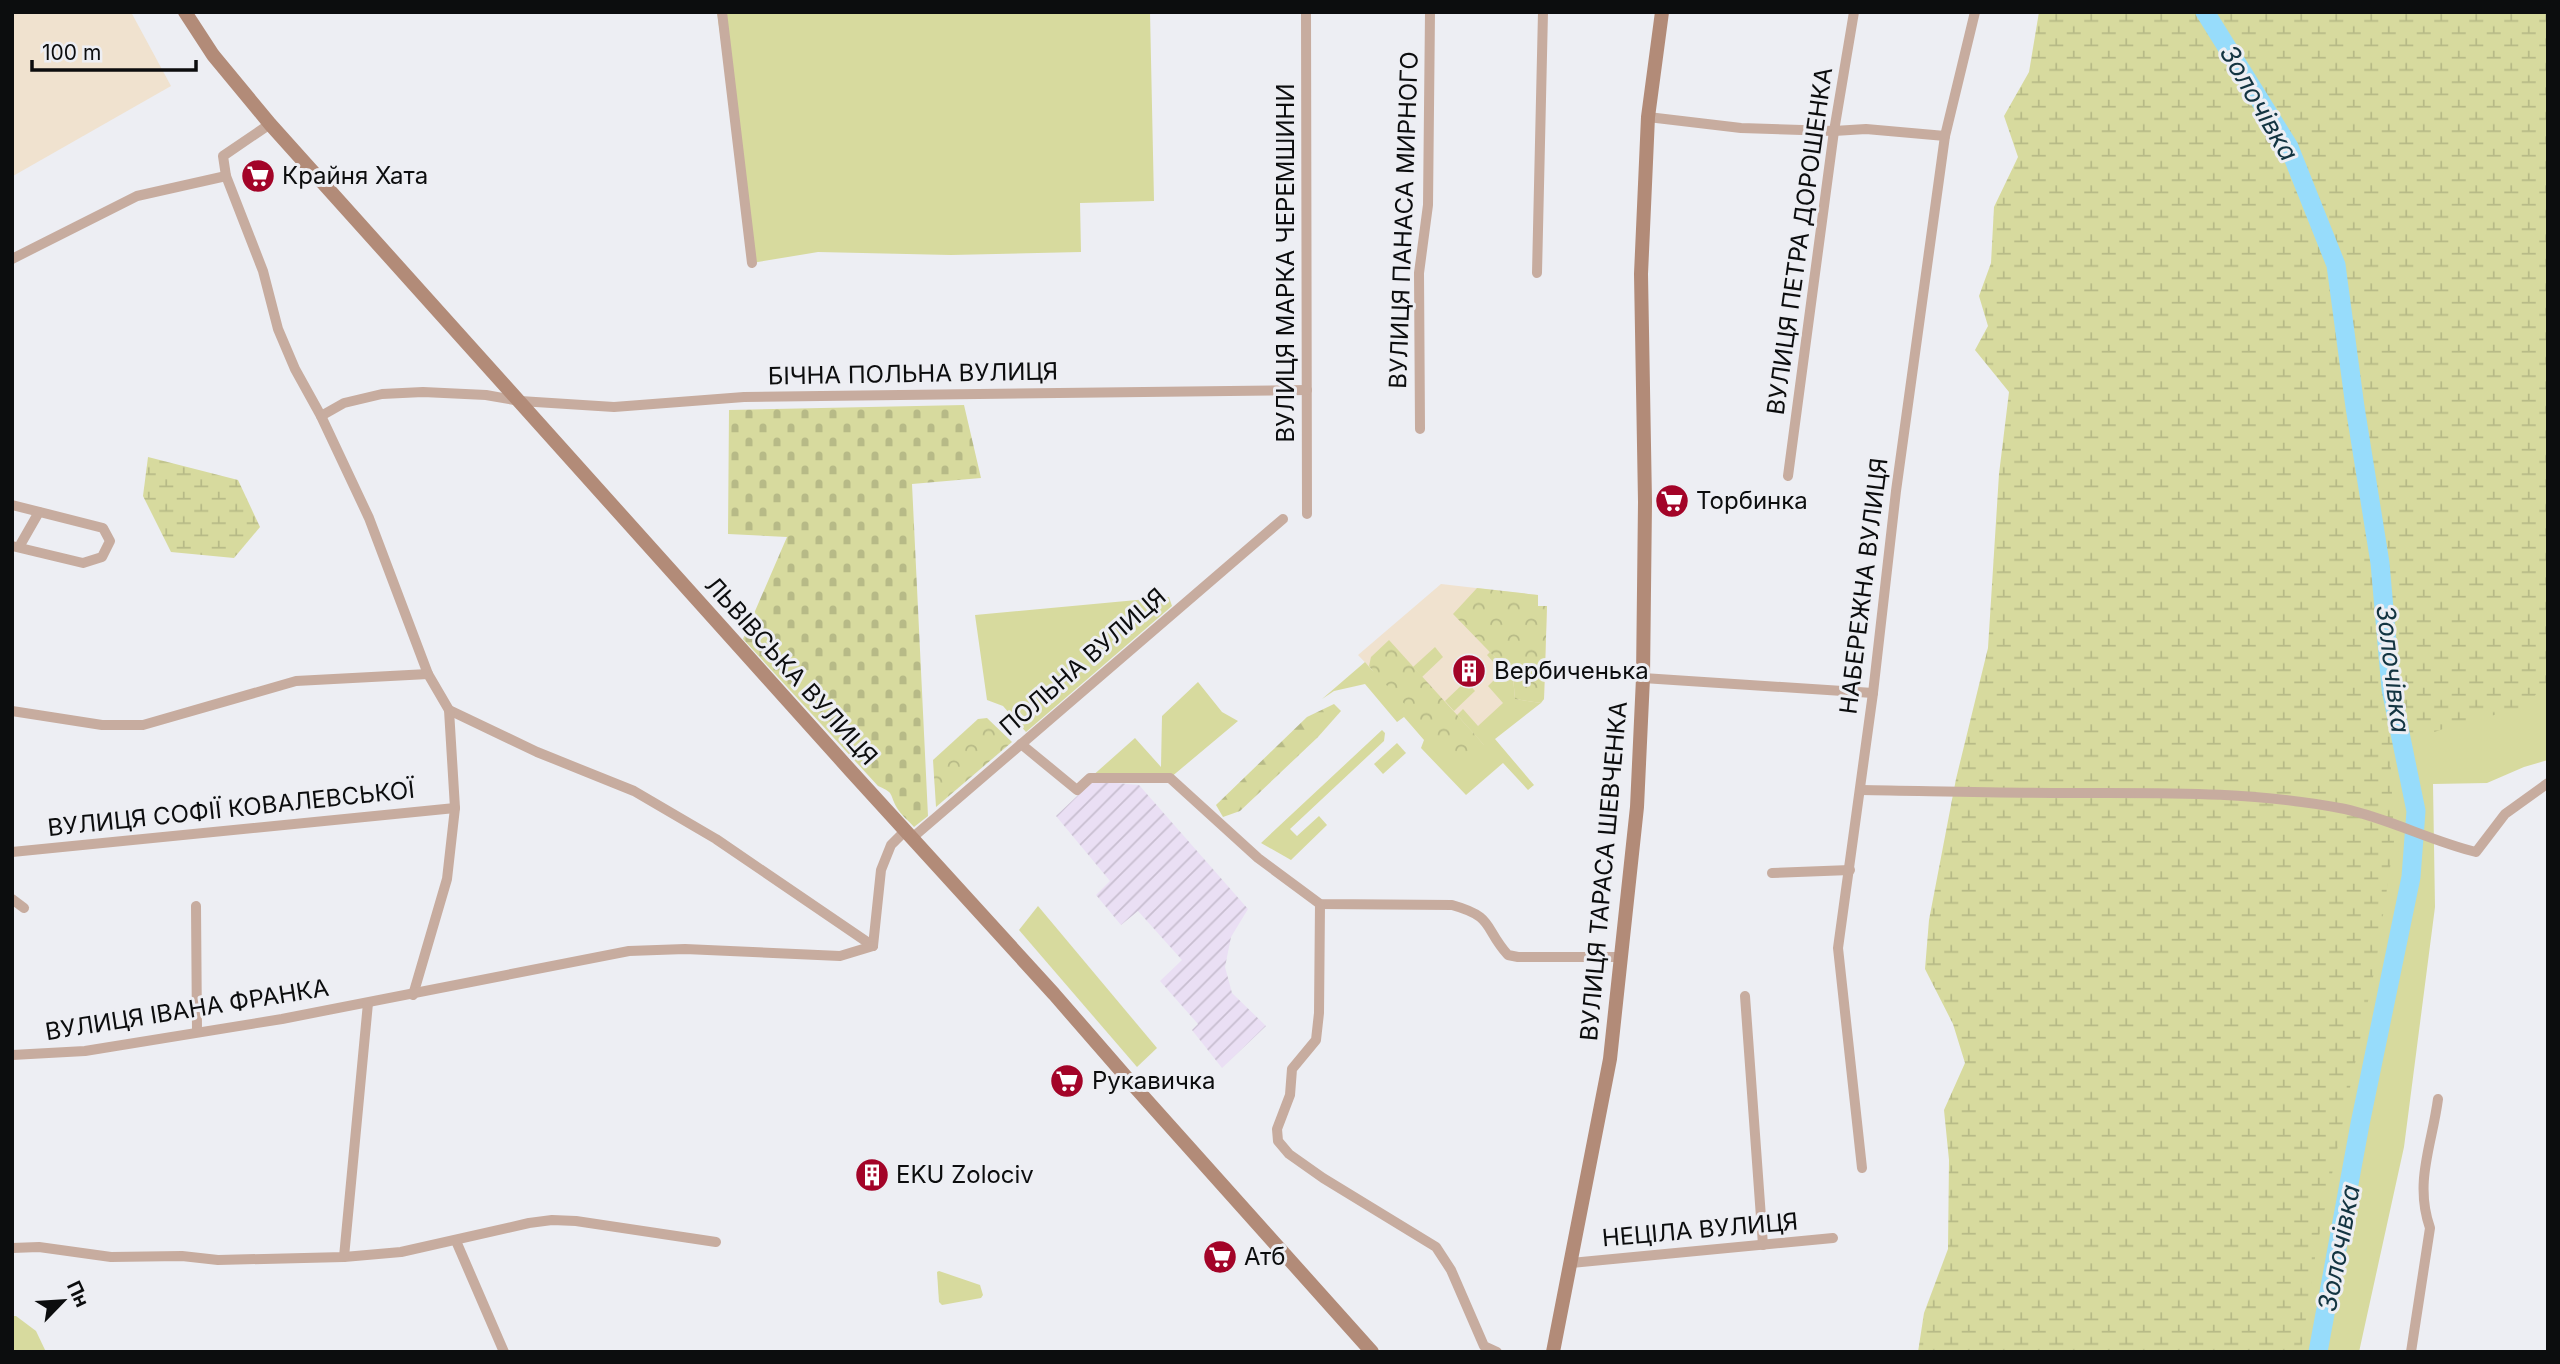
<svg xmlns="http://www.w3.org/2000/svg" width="2560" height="1364" font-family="Inter,sans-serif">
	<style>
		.industrial { fill: url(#industrial-furrows) }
		.education { fill: #f0e2cf }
		.green { fill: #d7da9e }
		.forest { fill: url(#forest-firs) }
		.wetland { fill: url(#wetland-marsh) }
		.cemetery { fill: url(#cemetery-stones) }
		.park { fill: url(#park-crowns) }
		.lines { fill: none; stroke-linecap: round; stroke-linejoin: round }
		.river { stroke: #97dcfb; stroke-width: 19 }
		.minor { stroke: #c7ac9f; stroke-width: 10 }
		.secondary { stroke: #b28b78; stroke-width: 14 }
		.labels { text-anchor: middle; stroke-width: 6; stroke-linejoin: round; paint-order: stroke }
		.poi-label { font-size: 24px; fill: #0c0d0e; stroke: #edeef3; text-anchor: start }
		.street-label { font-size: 24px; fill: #0c0d0e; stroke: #edeef3 }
		.water-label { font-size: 26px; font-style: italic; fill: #133441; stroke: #edeef3 }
	</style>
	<defs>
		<pattern id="industrial-furrows" width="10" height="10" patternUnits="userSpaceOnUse" patternTransform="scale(1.75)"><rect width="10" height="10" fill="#eadff4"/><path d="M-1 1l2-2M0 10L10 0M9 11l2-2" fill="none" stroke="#c8bed0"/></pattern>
		<pattern id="forest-firs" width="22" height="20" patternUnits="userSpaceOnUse" patternTransform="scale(1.75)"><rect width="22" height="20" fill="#d7da9e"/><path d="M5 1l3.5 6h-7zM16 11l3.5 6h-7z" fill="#b7ba87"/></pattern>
		<pattern id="wetland-marsh" width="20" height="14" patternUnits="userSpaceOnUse" patternTransform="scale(1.75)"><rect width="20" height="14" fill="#d7da9e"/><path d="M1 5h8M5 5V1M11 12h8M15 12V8" fill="none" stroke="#b7ba87"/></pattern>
		<pattern id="cemetery-stones" width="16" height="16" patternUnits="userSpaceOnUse" patternTransform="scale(1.75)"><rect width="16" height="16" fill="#d7da9e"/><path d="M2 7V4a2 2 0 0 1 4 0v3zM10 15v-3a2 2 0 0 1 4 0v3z" fill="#b7ba87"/></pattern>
		<pattern id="park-crowns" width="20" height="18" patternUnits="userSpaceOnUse" patternTransform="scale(1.75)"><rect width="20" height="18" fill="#d7da9e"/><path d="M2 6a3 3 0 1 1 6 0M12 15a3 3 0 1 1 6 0" fill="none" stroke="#b7ba87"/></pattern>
	</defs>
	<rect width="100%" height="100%" fill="#edeef3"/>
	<path class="industrial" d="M1093,781L1139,785L1248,909L1231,937L1225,967L1232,993L1266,1026L1222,1068L1192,1030L1198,1024L1160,981L1182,960L1138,911L1121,925L1096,895L1110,881L1056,816Z"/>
	<g class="education">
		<path d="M12,12H131L171,86L13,176Z"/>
		<path d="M1441,584L1538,595V606H1547L1544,699L1494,739L1458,760L1358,655Z"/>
	</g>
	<g class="green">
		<path d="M717,12H1150L1154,201L1080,203L1081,252L951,255L818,252L752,263Z"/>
		<path d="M2548,516V760L2524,767L2487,783L2433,784L2435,907L2404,1147L2359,1352H2202L2368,735Z"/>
		<path d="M1169,597L1172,606L1026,732L1003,706L987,700L975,615Z"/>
		<path d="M1435,647L1443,657L1422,677L1413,667Z"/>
		<path d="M1490,652L1513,677L1515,699L1541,703L1495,739L1534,785L1528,790L1503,763L1466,795L1421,748L1424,740L1404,717L1397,722L1365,684L1334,691L1322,699L1365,662L1372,670L1484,745L1457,715L1463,709L1478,726L1503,703L1488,686L1502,672L1487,655Z"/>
		<path d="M1466,681L1475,691L1454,711L1445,701Z"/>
		<path d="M1198,682L1222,712L1238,721L1170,778H1090L1135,738L1161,767L1162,716Z"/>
		<path d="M1382,730L1385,733L1384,741L1290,829L1297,836L1319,816L1327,825L1291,860L1261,843Z"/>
		<path d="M1397,743L1406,753L1383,774L1374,764Z"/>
		<path d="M1038,906L1157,1048L1137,1067L1019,930Z"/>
		<path d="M939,1271L980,1285L983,1295L981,1298L942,1305L939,1302L937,1272Z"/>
		<path d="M12,1316H16L36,1331L46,1352H12Z"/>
	</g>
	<path class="forest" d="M1334,704L1341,711L1318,737L1240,811L1223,817L1216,805L1307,717Z"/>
	<g class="wetland">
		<path d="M2039,12H2548V682L2524,707L2446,728L2390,747L2394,841L2376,963L2316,1251L2301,1352H1918L1924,1313L1948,1249L1949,1160L1944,1110L1965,1063L1953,1024L1925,969L1929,920L1956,779L1988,648L1999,474L2009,392L1975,350L1988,326L1979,296L1991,263L1994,207L2018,157L2004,116L2029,72Z"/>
		<path d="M148,457L238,480L260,527L234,558L171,552L143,496Z"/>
	</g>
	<path class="cemetery" d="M964,405L981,478L912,484L928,816L914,827C909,821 901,815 897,808C889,794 895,793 878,786L743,639L787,537L728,534L729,410Z"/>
	<g class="park">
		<path d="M1477,588L1538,595V606H1547L1544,699L1541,703L1515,699L1513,676L1453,614Z"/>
		<path d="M1389,640L1477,737L1484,745L1458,760L1372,670L1369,666L1371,657Z"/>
		<path d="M987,718L1012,742L936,807L933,760L978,719Z"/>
	</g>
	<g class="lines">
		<path class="river" d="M2205,12L2289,147L2336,265L2355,407L2380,563L2391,689L2416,811L2411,877L2360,1124L2318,1352"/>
		<g class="minor">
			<path d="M722,12L752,263"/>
			<path d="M1306,12L1307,514"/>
			<path d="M1648,117L1741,128L1834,131L1866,129L1945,136"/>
			<path d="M270,124L223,156L226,176L263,271L278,329L295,369L321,416L369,518L428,674L449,710L537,752L634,791L716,839L873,946"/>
			<path d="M12,259L137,196L226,176"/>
			<path d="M1537,273L1543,12"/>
			<path d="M321,416L344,403L382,394L423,392L486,395L520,401L614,407L744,397L1307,390"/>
			<path d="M1420,429L1419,273L1428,205L1430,12"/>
			<path d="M1788,476L1834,131L1854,12"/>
			<path d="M12,505L103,528L110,541L102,557L83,563L12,546"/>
			<path d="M19,547L39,512"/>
			<path d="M1643,678L1873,693"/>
			<path d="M12,711L102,725H143L296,681L428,674"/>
			<path d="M1021,744L1077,790L1090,778H1170L1258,858L1320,904L1452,905C1495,917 1483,927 1508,955L1518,957H1622"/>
			<path d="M1861,790C1930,791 2000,793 2069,793C2160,793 2255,791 2345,809C2390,819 2431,841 2476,852L2505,814L2548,783"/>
			<path d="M912,838L1283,519"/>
			<path d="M12,852L455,808"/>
			<path d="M1772,873L1850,870"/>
			<path d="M12,899L24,908"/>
			<path d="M1320,904L1319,1013L1316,1040L1292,1069L1290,1095L1277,1129L1278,1141L1289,1154L1323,1178L1436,1247L1451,1270L1484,1346L1497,1352"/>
			<path d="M196,906L197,1032"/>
			<path d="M873,946L881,870L891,845L905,831"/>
			<path d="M413,995L447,879L455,808L449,710"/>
			<path d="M1745,996L1763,1245"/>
			<path d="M12,1055L85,1051L282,1019L629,951L685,949L840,956L873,946"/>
			<path d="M1862,1168L1838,948L1873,693L1896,491L1945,136L1975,12"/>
			<path d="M456,1241L504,1352"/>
			<path d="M12,1248L39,1247L111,1257L182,1256L218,1260L344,1257L401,1252L529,1223L552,1220L576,1221L716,1242"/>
			<path d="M344,1257L368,1003"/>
			<path d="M1571,1263L1833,1238"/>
			<path d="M2411,1352L2430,1228C2414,1182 2432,1145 2438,1099"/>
		</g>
		<g class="secondary">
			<path d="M185,12L213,55L270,124L850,770L1054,994L1134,1086L1372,1352"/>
			<path d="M1553,1352L1610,1059L1637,807L1643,678L1645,502L1641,274L1648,117L1662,12"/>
		</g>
	</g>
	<defs>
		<g id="supermarket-disc" transform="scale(1.75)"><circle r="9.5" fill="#a30428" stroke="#edeef3"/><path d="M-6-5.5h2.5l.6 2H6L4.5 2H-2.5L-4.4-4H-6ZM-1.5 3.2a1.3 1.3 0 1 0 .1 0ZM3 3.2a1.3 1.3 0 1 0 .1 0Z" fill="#fff"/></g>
		<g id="building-disc" transform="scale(1.75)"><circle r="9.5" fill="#a30428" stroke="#edeef3"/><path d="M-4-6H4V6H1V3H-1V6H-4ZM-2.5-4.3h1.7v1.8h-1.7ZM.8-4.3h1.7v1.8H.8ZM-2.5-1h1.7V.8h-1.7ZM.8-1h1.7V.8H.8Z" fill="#fff"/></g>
	</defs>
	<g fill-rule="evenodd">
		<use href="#supermarket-disc" x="258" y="176"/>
		<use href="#supermarket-disc" x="1672" y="501"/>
		<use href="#building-disc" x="1469" y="671"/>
		<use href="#supermarket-disc" x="1067" y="1081"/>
		<use href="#building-disc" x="872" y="1175"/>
		<use href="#supermarket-disc" x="1220" y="1257"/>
	</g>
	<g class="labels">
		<g class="poi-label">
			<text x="282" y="184">Крайня Хата</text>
			<text x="1696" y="509">Торбинка</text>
			<text x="1494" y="679">Вербиченька</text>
			<text x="1092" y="1089">Рукавичка</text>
			<text x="896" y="1183">EKU Zolociv</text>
			<text x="1244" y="1265">Атб</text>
		</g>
		<g class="street-label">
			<text transform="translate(1404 220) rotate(-88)" y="8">ВУЛИЦЯ ПАНАСА МИРНОГО</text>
			<text transform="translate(1800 241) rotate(-82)" y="8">ВУЛИЦЯ ПЕТРА ДОРОШЕНКА</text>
			<text transform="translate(1286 263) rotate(-90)" y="8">ВУЛИЦЯ МАРКА ЧЕРЕМШИНИ</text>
			<text transform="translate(913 374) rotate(-1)" y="8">БІЧНА ПОЛЬНА ВУЛИЦЯ</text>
			<text transform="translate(1864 586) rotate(-83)" y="8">НАБЕРЕЖНА ВУЛИЦЯ</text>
			<text transform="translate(1083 662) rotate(-41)" y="8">ПОЛЬНА ВУЛИЦЯ</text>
			<text transform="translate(791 671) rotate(48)" y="8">ЛЬВІВСЬКА ВУЛИЦЯ</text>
			<text transform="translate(231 809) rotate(-6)" y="8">ВУЛИЦЯ СОФІЇ КОВАЛЕВСЬКОЇ</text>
			<text transform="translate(1604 871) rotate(-85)" y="8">ВУЛИЦЯ ТАРАСА ШЕВЧЕНКА</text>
			<text transform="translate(187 1010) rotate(-9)" y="8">ВУЛИЦЯ ІВАНА ФРАНКА</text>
			<text transform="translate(1700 1230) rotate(-5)" y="8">НЕЦІЛА ВУЛИЦЯ</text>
		</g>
		<g class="water-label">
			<text transform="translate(2259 103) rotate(60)" y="9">Золочівка</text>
			<text transform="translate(2393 669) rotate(83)" y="9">Золочівка</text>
			<text transform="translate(2339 1248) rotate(-79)" y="9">Золочівка</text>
		</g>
	</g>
	<rect width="2560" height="1364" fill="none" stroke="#0c0d0e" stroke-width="28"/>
	<g transform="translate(63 1301) rotate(65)" stroke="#edeef3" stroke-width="5" paint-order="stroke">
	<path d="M0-5L12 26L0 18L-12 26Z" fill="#0c0d0e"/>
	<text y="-10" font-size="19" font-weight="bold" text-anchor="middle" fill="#0c0d0e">Пн</text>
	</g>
	<path d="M32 60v10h164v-10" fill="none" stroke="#0c0d0e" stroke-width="3.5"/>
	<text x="42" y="60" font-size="21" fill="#0c0d0e" stroke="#edeef3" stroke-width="5" paint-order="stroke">100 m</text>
</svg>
